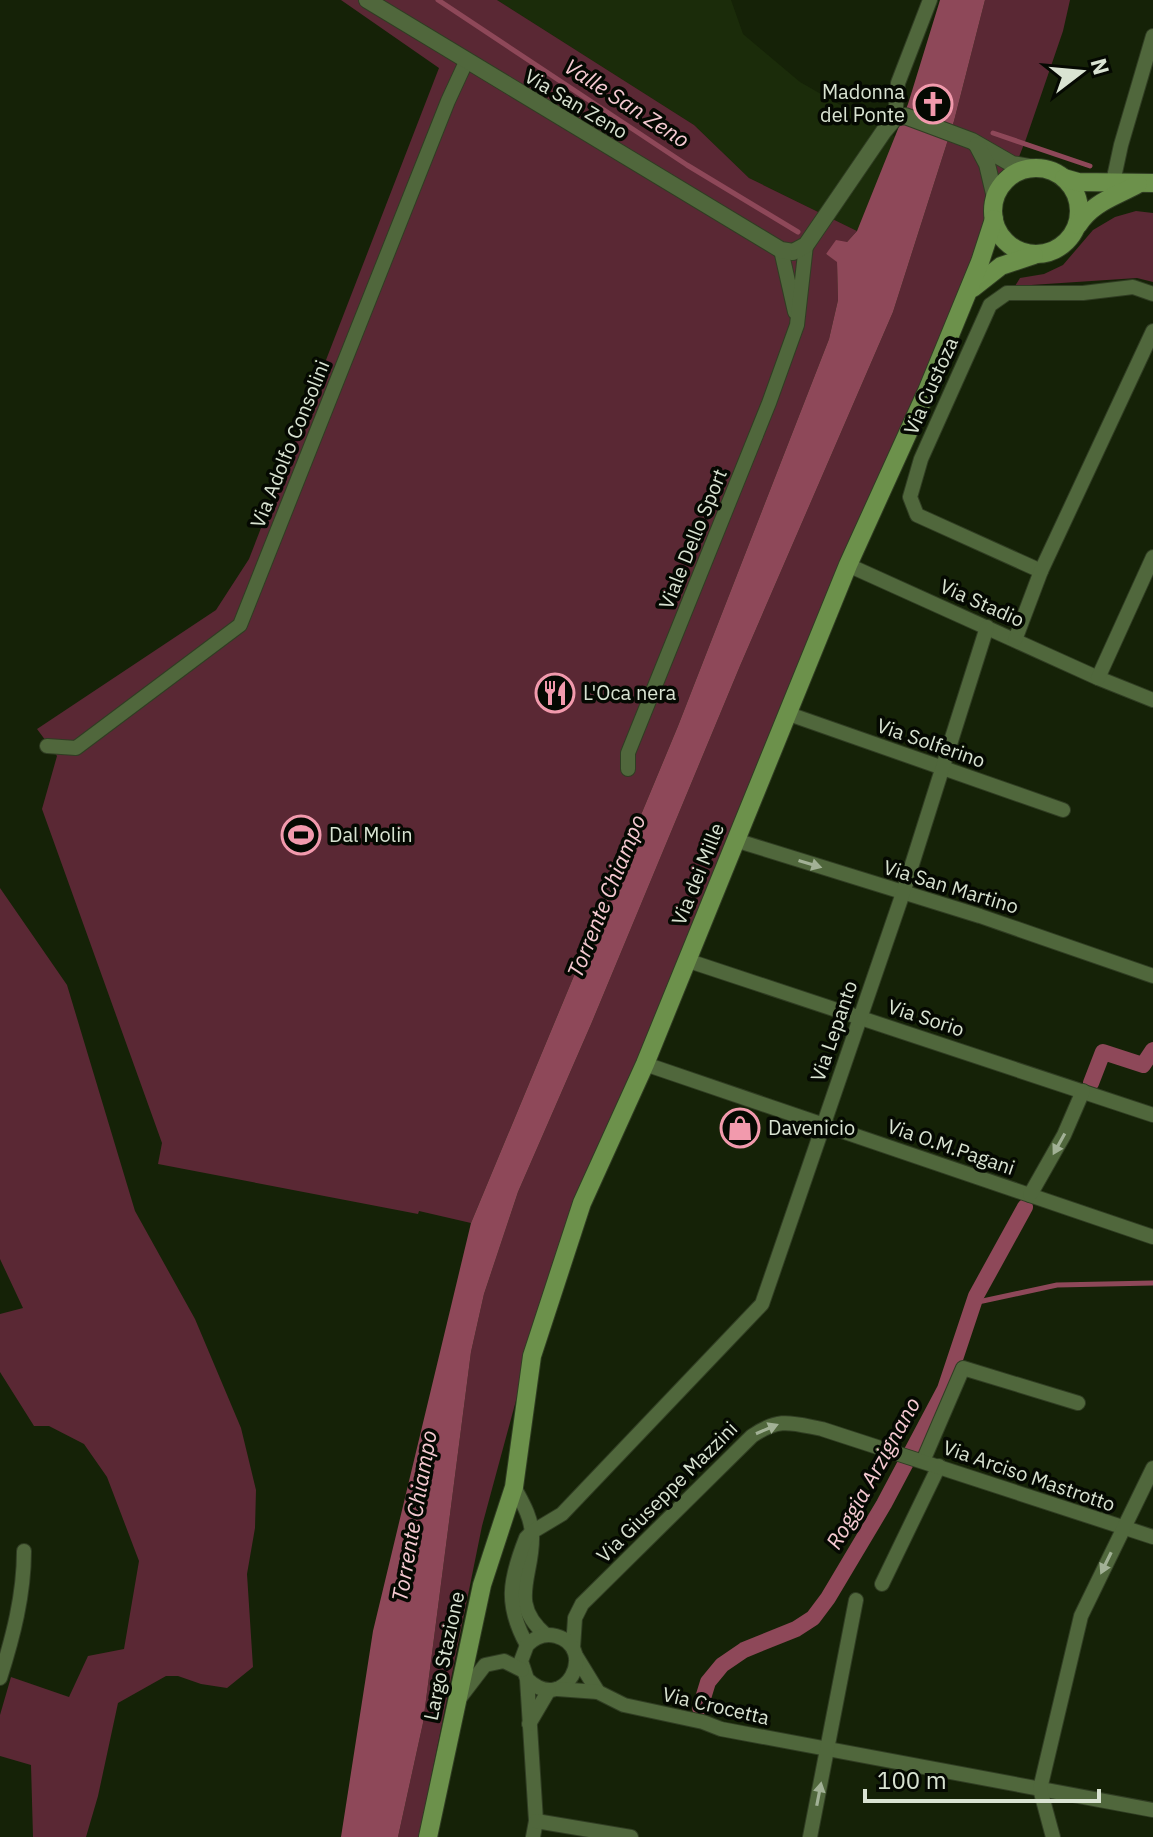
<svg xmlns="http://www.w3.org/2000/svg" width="1153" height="1837" font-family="'IBM Plex Sans',sans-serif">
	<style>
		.built { fill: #1b2c0a }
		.green { fill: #5a2834 }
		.water { fill: #8e4859 }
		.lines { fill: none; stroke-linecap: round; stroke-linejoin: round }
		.stream { stroke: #8e4859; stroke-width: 5 }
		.canal { stroke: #8e4859; stroke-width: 16 }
		.minor-casing { stroke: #303d23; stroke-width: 16 }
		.tertiary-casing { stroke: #303d23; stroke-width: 18 }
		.secondary-casing { stroke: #303d23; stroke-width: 20 }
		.minor { stroke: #50673c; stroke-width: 14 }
		.tertiary { stroke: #50673c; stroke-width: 16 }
		.secondary { stroke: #6c914b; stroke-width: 18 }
		.oneway { fill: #a2b196 }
		.labels { text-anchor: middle; stroke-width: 7; stroke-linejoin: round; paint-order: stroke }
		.poi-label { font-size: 20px; fill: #d9e3d2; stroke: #050902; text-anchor: start }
		.street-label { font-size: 20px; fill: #d9e3d2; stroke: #050902 }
		.water-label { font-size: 22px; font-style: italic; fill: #f6cad2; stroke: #050902 }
	</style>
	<rect width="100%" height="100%" fill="#152207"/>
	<path class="built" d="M497,0H731L743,34L800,82L896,137L857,231L749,178L694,125Z"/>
	<g class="green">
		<path d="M341,0H497L694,125L749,178L857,231L847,242L826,254L837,261L838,300L829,339L678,726L471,1223L419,1211L418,1214L158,1164L162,1143L42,809L57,756L37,729L216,610L249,559L439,68Z"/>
		<path d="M985,0H1070L1063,31L1026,139L927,391L528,1356L482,1526L419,1837H398L423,1723L471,1352L484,1294L518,1192L592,1022L740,666L893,312L954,121Z"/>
		<path d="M1136,211L1153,213V282L1137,278L1015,286L1020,278L1044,274L1063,265L1093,230L1115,217Z"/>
		<path d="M0,888L67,985L135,1211L195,1319L241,1428L256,1490L255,1528L247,1574L253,1667L227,1688L201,1684L178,1676H166L118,1703L98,1796L86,1837H33L31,1765L0,1756V1715L11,1677L69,1697L88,1656L124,1649L139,1561L107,1477L84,1444L49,1426H34L0,1372V1314L23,1308L0,1259Z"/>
	</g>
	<path class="water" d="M940,0H985L954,121L893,312L740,666L592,1022L518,1192L484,1294L471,1352L423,1723L398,1837H341L373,1631L471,1223L678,726L829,339L838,300L837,262L826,254L836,240L847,242L857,231L908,104Z"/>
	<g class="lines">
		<g class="stream">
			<path d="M438,0L687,165L798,232"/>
			<path d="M993,133L1090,166"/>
			<path d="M978,1302L1057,1285L1153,1283"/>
		</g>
		<g class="canal">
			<path d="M1091,1083L1103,1052L1143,1065L1153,1050"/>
			<path d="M700,1708L708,1682L722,1665L744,1650L796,1629L813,1618L828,1598L884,1504L945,1389L976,1296L1025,1207"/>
		</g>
		<g class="minor-casing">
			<g id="minor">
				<path d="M895,118L898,83L930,0"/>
				<path d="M1113,182L1121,145L1153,36"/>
				<path d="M781,250L795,312"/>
				<path d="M848,565L1098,678L1153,700"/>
				<path d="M1041,571L917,515L910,497L921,459L990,305L1007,293H1083L1133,287L1153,294"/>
				<path d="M1015,640L1041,571L1153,331"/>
				<path d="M1098,678L1153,557"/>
				<path d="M786,713L1063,810"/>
				<path d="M47,746L76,748L240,625L448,101L466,62"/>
				<path d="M628,769V753L769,403L797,325L806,245"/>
				<path d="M735,840L980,916L1153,976"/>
				<path d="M686,960L1153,1115"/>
				<path d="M645,1064L1153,1237"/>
				<path d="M1030,1195L1064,1135L1083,1091"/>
				<path d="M923,1461L963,1368L1078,1403"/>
				<path d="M514,1487C522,1502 531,1516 532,1534C534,1576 507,1602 546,1635"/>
				<path d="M882,1584L939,1466"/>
				<path d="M527,1645C505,1605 509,1581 526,1538L532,1532L562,1514L762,1304L903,893L987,627"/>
				<path d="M573,1648L575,1618L582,1604L752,1436C780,1417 791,1423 822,1429L1153,1537"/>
				<path d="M576,1656L598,1692"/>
				<path d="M0,1678C13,1637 24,1595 24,1551"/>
				<path d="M527,1679C565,1716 599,1648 556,1636C545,1633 535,1637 527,1645L521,1661L527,1679L536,1821L533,1837"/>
				<path d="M557,1689L598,1692L624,1705L703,1722L721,1729L1153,1810"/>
				<path d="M459,1699L485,1665L504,1661L522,1670"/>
				<path d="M529,1724L549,1690"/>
				<path d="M536,1821L631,1837"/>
				<path d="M810,1837L856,1600"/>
				<path d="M1053,1837L1040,1789L1081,1616L1153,1468"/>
			</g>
		</g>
		<g class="tertiary-casing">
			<g id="tertiary">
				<path d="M367,0L781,250L793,252L806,245L884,131L895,118L905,116L972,141L1012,164L1035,168"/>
				<path d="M977,145L987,164L995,198"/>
			</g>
		</g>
		<g class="secondary-casing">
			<g id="secondary">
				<circle cx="1036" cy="211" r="43"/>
				<path d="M1064,178L1078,182L1153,183"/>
				<path d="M1078,225C1093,202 1115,197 1138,184"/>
				<path d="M973,288L1001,266L1034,255"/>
				<path d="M428,1837L482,1585L514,1487L532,1356L582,1203L645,1064L848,565L927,391L980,262L994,219"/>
			</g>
		</g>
		<use href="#minor" class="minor"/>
		<use href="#tertiary" class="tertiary"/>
		<use href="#secondary" class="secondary"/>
	</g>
	<defs><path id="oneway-solid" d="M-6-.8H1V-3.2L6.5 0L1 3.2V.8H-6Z" transform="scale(2)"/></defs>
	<g class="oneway">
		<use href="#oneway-solid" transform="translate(810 864) rotate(17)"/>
		<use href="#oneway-solid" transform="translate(1059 1144) rotate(119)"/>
		<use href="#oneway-solid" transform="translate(767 1429) rotate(-23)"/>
		<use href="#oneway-solid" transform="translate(1106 1563) rotate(116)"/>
		<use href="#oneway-solid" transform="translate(819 1794) rotate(-79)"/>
	</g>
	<defs>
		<g id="church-ring" transform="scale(2)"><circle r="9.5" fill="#050902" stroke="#f29aad" stroke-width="1.5"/><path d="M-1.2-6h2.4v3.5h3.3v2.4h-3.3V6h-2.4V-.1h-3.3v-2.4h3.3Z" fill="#f29aad"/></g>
		<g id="restaurant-ring" transform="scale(2)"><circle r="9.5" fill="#050902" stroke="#f29aad" stroke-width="1.5"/><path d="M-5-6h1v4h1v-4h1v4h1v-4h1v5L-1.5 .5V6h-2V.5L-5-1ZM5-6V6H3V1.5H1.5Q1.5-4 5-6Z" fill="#f29aad"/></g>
		<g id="stadium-ring" transform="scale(2)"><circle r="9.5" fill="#050902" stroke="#f29aad" stroke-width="1.5"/><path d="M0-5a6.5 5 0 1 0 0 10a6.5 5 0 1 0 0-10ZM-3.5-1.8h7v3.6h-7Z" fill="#f29aad"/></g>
		<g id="shop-ring" transform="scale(2)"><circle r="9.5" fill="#050902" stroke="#f29aad" stroke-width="1.5"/><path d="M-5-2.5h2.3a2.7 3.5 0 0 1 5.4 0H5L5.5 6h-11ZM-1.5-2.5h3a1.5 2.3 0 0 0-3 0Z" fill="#f29aad"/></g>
	</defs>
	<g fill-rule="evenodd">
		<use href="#church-ring" x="933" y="104"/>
		<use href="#restaurant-ring" x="555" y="693"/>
		<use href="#stadium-ring" x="301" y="835"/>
		<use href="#shop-ring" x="740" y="1128"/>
	</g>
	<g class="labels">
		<g class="poi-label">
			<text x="905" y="99" text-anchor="end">Madonna<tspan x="905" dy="23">del Ponte</tspan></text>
			<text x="583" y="700">L'Oca nera</text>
			<text x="329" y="842">Dal Molin</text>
			<text x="768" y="1135">Davenicio</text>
		</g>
		<g class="street-label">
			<text transform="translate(576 104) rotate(31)" y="7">Via San Zeno</text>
			<text transform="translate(931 386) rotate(-66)" y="7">Via Custoza</text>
			<text transform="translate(290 444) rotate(-68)" y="7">Via Adolfo Consolini</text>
			<text transform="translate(693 539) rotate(-68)" y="7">Viale Dello Sport</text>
			<text transform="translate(982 603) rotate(24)" y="7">Via Stadio</text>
			<text transform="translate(931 743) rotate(19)" y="7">Via Solferino</text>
			<text transform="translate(698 874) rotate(-68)" y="7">Via dei Mille</text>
			<text transform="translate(951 887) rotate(17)" y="7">Via San Martino</text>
			<text transform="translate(926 1018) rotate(18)" y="7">Via Sorio</text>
			<text transform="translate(834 1031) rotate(-71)" y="7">Via Lepanto</text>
			<text transform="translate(951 1147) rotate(19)" y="7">Via O.M.Pagani</text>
			<text transform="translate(1029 1476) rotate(19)" y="7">Via Arciso Mastrotto</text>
			<text transform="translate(667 1492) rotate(-45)" y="7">Via Giuseppe Mazzini</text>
			<text transform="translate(444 1656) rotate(-78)" y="7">Largo Stazione</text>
			<text transform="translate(716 1706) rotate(13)" y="7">Via Crocetta</text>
		</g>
		<g class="water-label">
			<text transform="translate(627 103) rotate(33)" y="8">Valle San Zeno</text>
			<text transform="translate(606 896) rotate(-68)" y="8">Torrente Chiampo</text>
			<text transform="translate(873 1473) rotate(-61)" y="8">Roggia Arzignano</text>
			<text transform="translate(414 1516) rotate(-80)" y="8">Torrente Chiampo</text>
		</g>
	</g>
	<g transform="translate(1081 72) rotate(74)" stroke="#050902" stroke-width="6" paint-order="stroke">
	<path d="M0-6L14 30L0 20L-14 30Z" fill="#d9e3d2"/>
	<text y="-12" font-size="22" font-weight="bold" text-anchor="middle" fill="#d9e3d2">N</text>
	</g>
	<path d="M865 1789v12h234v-12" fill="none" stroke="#d9e3d2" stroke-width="4"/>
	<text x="877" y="1789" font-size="24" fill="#d9e3d2" stroke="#050902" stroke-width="6" paint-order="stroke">100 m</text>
</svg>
